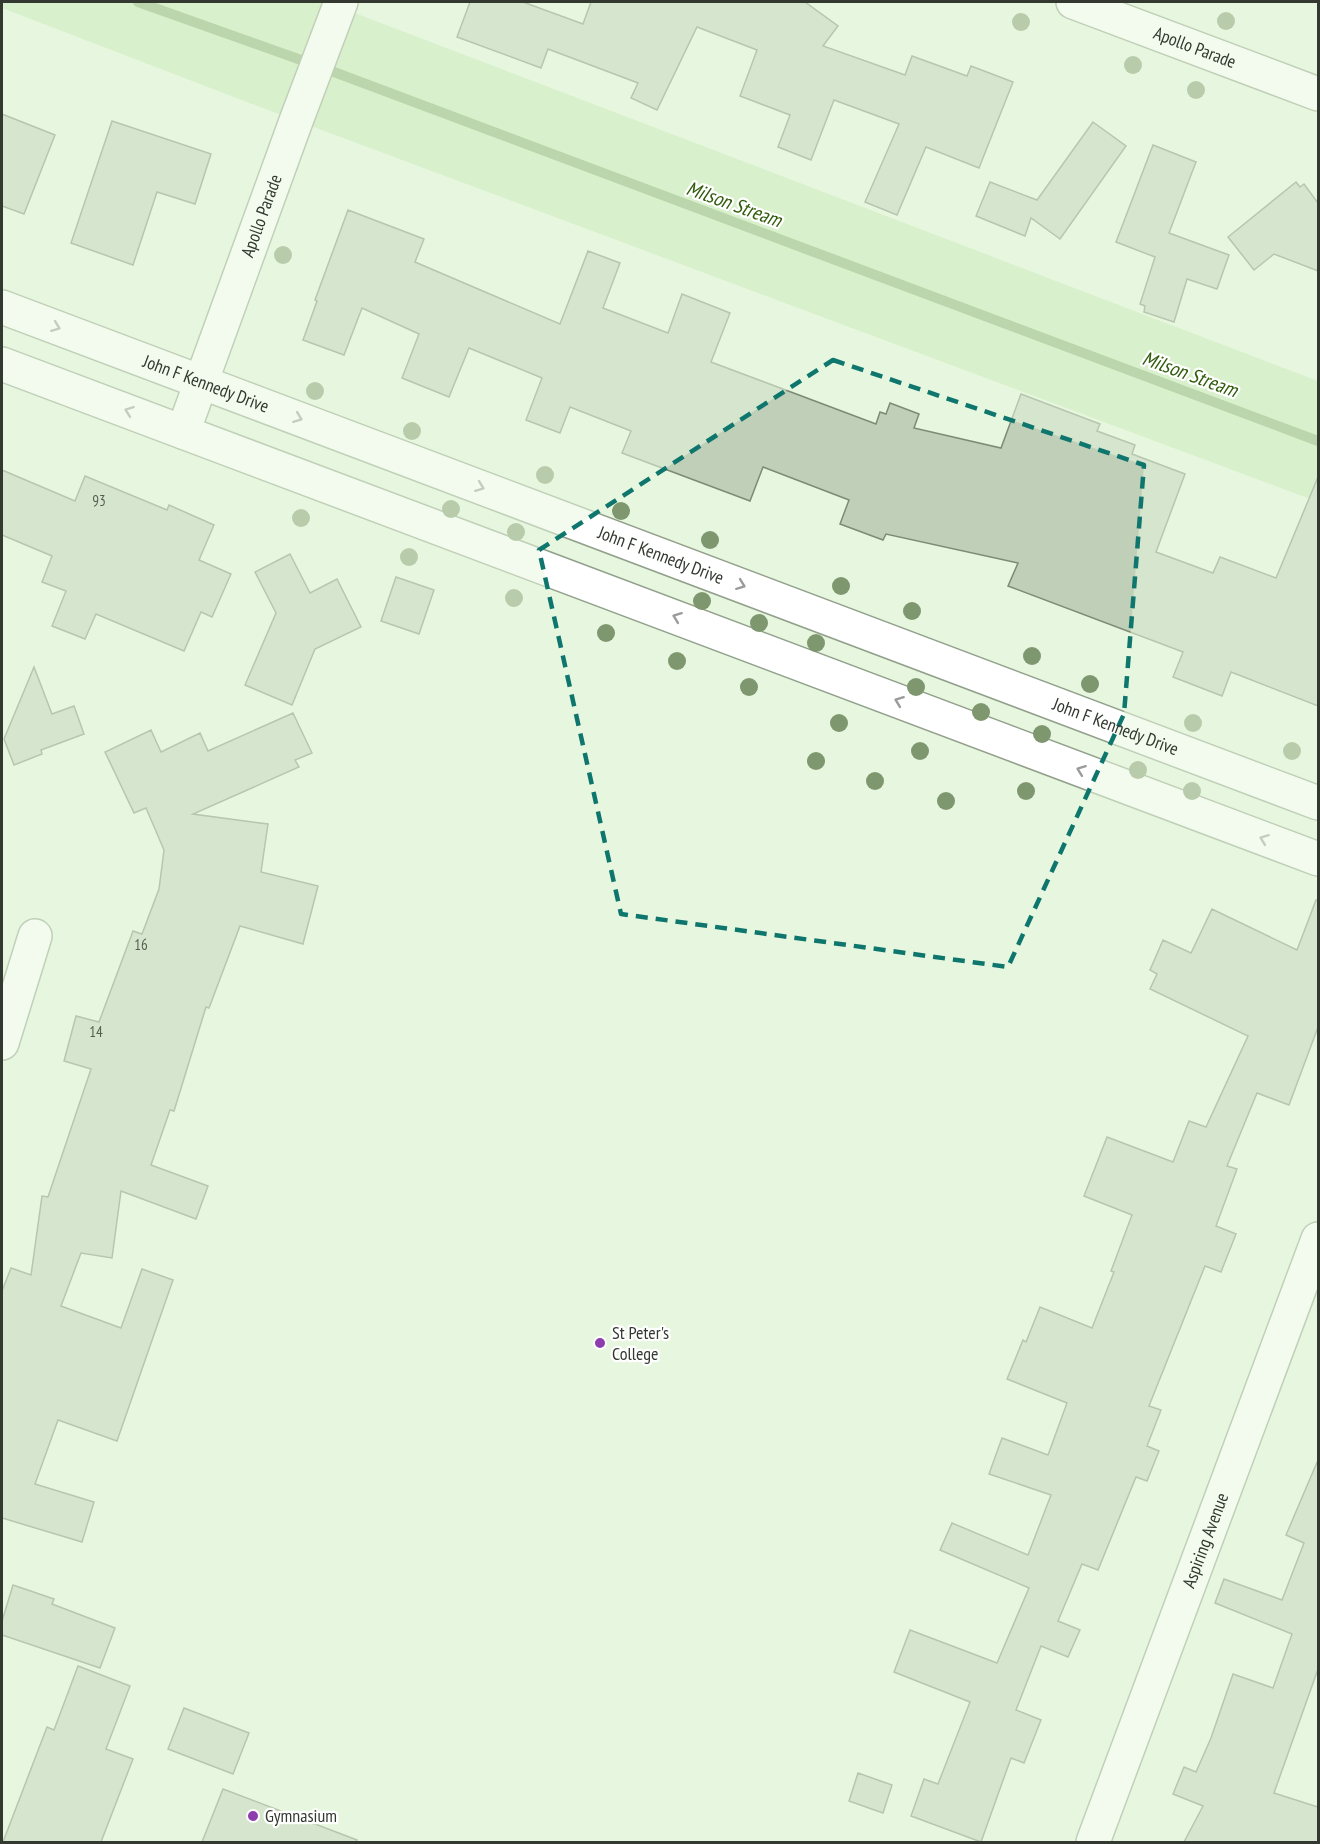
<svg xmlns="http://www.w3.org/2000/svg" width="1320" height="1844" font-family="'PT Sans Narrow',sans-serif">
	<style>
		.green { fill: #c5e6b3 }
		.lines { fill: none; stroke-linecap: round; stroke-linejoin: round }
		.stream { stroke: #86aa71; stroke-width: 10 }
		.building { fill: #c0cfb8; stroke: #7d8b76; stroke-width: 1.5 }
		.street-casing { stroke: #92a08b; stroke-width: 36 }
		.secondary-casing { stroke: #92a08b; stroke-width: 36 }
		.street { stroke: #fff; stroke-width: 33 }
		.secondary { stroke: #fff; stroke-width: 33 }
		.tree { fill: #7e976f }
		.oneway { stroke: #999c98 }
		.marked { fill: none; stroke: #0f766e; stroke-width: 4.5; stroke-dasharray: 12 8; stroke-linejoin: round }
		.poi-dot { fill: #8d3dad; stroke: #fff; stroke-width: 2 }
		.labels { text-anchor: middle; stroke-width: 4.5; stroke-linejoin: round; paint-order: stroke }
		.number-label { font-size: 15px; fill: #565e52 }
		.street-label { font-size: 18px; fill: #333930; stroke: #fff }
		.poi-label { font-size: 18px; fill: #333930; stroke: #fff; text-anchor: start }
		.water-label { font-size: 20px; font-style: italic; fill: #305c0b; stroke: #fff }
	</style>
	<rect width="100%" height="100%" fill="#e7f7df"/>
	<path class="green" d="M2,2H323L339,7L1318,381V502L252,104L2,8Z"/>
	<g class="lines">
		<path class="stream" d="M138,2L318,66L1318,441"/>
	</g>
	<g class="building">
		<path d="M470,2H523L583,24L591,2H805L838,26L823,46L905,75L912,56L967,76L971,66L1013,82L979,168L926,147L897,215L865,202L899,124L834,100L811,160L778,147L790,115L740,96L757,50L697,27L657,110L631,98L638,83L548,49L541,68L457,37Z"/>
		<path d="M2,114L55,135L24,214L2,206Z"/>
		<path d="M112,121L211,154L195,204L157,192L133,265L71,243Z"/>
		<path d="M1093,122L1126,146L1060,239L1031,218L1025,236L976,216L990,182L1037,200Z"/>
		<path d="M1153,145L1196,162L1169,233L1229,255L1217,289L1187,279L1174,322L1144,312L1145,306L1140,304L1155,257L1116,242Z"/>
		<path d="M1296,182L1300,187L1304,184L1318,203V271L1274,254L1254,270L1228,237Z"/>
		<path d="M348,210L424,239L415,262L560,324L588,251L620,263L603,308L668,333L682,294L730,313L711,362L876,424L880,412L886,414L890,403L919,414L914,428L1001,448L1021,394L1100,424L1097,431L1135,445L1132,454L1185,474L1156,552L1213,573L1220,557L1276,578L1318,477V706L1231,672L1222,696L1173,677L1183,652L1008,586L1018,563L886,534L883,540L840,524L849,500L763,467L750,501L622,453L631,431L570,407L560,433L526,420L542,378L469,348L449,397L402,378L419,334L362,308L344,355L303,340L317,301L315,300Z"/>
		<path d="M2,470L75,501L85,476L167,510L169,505L214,525L199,560L231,574L212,617L201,612L184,651L96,614L85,639L52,626L66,591L42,582L52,556L2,535Z"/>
		<path d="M290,554L310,593L337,579L361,627L315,649L292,705L245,685L276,613L255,572Z"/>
		<path d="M396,577L434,590L419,634L381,621Z"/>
		<path d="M34,667L52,714L74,706L84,734L41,750L42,754L14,765L4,739Z"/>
		<path d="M293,713L312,753L295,760L299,767L193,814L268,824L261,872L318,886L303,944L240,926L209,1008L206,1007L174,1111L170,1110L151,1165L208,1186L196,1219L121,1191L112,1258L81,1253L61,1306L121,1328L142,1269L173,1280L117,1441L58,1420L35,1484L94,1502L82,1542L2,1518V1291L11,1268L31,1275L42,1196L48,1197L91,1069L64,1061L76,1016L99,1022L133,931L142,934L159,889L164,850L146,808L134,813L105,752L151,730L161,752L200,733L208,751Z"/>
		<path d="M1316,900H1318V1027L1289,1105L1257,1093L1227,1166L1237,1169L1216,1226L1236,1234L1221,1272L1205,1266L1149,1406L1161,1410L1147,1446L1159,1451L1147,1481L1136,1477L1098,1570L1082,1564L1058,1621L1080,1630L1068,1657L1041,1646L1016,1710L1041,1720L1024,1763L1011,1758L981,1842L911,1816L924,1779L938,1784L970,1702L894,1672L910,1630L997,1663L1029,1588L940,1550L952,1523L1028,1555L1051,1495L989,1474L1002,1438L1048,1455L1067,1403L1007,1379L1023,1340L1026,1342L1040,1307L1092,1328L1114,1272L1111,1271L1132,1215L1084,1196L1107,1137L1173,1162L1189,1121L1206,1127L1248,1036L1150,989L1157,974L1150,970L1163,940L1191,953L1212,909L1297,950Z"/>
		<path d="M1318,1460V1669L1274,1793L1318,1807V1842H1184L1203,1806L1173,1794L1184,1767L1196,1772L1211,1738L1233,1674L1273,1688L1292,1634L1215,1603L1224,1579L1282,1600L1304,1543L1286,1535Z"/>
		<path d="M13,1585L54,1599L52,1604L115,1628L100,1668L2,1635V1621Z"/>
		<path d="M78,1666L130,1686L106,1749L133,1759L101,1842H3L47,1727L54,1730Z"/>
		<path d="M184,1708L249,1733L233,1774L168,1749Z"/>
		<path d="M858,1773L892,1785L883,1813L849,1801Z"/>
		<path d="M223,1789L357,1840L356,1842H202Z"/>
	</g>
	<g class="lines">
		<g class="street-casing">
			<g id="street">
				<path id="s1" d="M1073,2L1318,94"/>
				<path id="s2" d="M183,432L296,121L341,2"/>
				<path d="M2,1043L35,936"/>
				<path id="s3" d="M1093,1842L1318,1239"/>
			</g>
		</g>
		<g class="secondary-casing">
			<g id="secondary">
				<path id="s4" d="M2,307L1318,803"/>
				<path d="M2,364L1318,859"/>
			</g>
		</g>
		<use href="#street" class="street"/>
		<use href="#secondary" class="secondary"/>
	</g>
	<g class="tree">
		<circle cx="1226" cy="21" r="9"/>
		<circle cx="1021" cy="22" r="9"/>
		<circle cx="1133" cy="65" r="9"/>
		<circle cx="1196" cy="90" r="9"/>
		<circle cx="283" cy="255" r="9"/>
		<circle cx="315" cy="391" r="9"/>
		<circle cx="412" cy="431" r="9"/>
		<circle cx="545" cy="475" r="9"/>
		<circle cx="451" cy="509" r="9"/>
		<circle cx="621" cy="511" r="9"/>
		<circle cx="301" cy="518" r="9"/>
		<circle cx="516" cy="532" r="9"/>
		<circle cx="710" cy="540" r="9"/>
		<circle cx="409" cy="557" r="9"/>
		<circle cx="841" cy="586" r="9"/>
		<circle cx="514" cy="598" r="9"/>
		<circle cx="702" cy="601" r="9"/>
		<circle cx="912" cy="611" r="9"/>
		<circle cx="759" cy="623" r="9"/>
		<circle cx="606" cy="633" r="9"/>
		<circle cx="816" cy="643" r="9"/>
		<circle cx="1032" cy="656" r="9"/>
		<circle cx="677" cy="661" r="9"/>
		<circle cx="1090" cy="684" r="9"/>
		<circle cx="749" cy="687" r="9"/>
		<circle cx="916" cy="687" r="9"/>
		<circle cx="981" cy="712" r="9"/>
		<circle cx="839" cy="723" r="9"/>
		<circle cx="1193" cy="723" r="9"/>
		<circle cx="1042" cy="734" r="9"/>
		<circle cx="920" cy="751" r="9"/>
		<circle cx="1292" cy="751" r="9"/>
		<circle cx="816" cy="761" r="9"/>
		<circle cx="1138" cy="770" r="9"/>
		<circle cx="875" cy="781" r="9"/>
		<circle cx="1026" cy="791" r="9"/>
		<circle cx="1192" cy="791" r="9"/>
		<circle cx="946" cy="801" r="9"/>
	</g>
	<defs><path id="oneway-chevron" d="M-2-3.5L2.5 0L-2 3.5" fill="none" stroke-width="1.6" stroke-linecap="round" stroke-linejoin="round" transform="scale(1.5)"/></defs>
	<g class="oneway">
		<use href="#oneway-chevron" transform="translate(56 327) rotate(21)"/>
		<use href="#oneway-chevron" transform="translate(129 411) rotate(-160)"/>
		<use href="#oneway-chevron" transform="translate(298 418) rotate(21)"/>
		<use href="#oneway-chevron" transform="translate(480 487) rotate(21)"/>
		<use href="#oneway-chevron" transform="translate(741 585) rotate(21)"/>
		<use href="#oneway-chevron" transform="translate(677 617) rotate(-159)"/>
		<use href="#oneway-chevron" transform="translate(899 701) rotate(-159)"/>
		<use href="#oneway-chevron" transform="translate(1081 770) rotate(-159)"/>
		<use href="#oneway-chevron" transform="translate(1264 839) rotate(-159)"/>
	</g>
	<path d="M0 0H1320V1844H0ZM833,360L1144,465L1124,714L1008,967L621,914L539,550Z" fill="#e7f7df" fill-opacity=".55" fill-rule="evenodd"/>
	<path class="marked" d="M833,360L1144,465L1124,714L1008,967L621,914L539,550Z"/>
	<g class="poi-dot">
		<circle cx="600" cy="1343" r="6"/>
		<circle cx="253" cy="1816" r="6"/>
	</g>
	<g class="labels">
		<g class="number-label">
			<text x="99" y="506">93</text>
			<text x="141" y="950">16</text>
			<text x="96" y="1037">14</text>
		</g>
		<g class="street-label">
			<text dy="6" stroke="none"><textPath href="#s1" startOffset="130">Apollo Parade</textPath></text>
			<text dy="6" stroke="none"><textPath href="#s2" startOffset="230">Apollo Parade</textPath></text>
			<text dy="6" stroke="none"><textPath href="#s4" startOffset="218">John F Kennedy Drive</textPath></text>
			<text dy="6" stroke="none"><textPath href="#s4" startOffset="704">John F Kennedy Drive</textPath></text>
			<text dy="6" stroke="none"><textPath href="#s4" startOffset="1190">John F Kennedy Drive</textPath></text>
			<text dy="6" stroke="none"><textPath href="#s3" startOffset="322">Aspiring Avenue</textPath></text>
		</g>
		<g class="poi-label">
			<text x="612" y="1339">St Peter's<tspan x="612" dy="21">College</tspan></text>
			<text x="265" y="1822">Gymnasium</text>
		</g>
		<g class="water-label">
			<text transform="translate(734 204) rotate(20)" y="7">Milson Stream</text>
			<text transform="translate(1190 374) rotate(20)" y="7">Milson Stream</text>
		</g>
	</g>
	<rect width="1320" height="1844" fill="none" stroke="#333930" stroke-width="6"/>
</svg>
